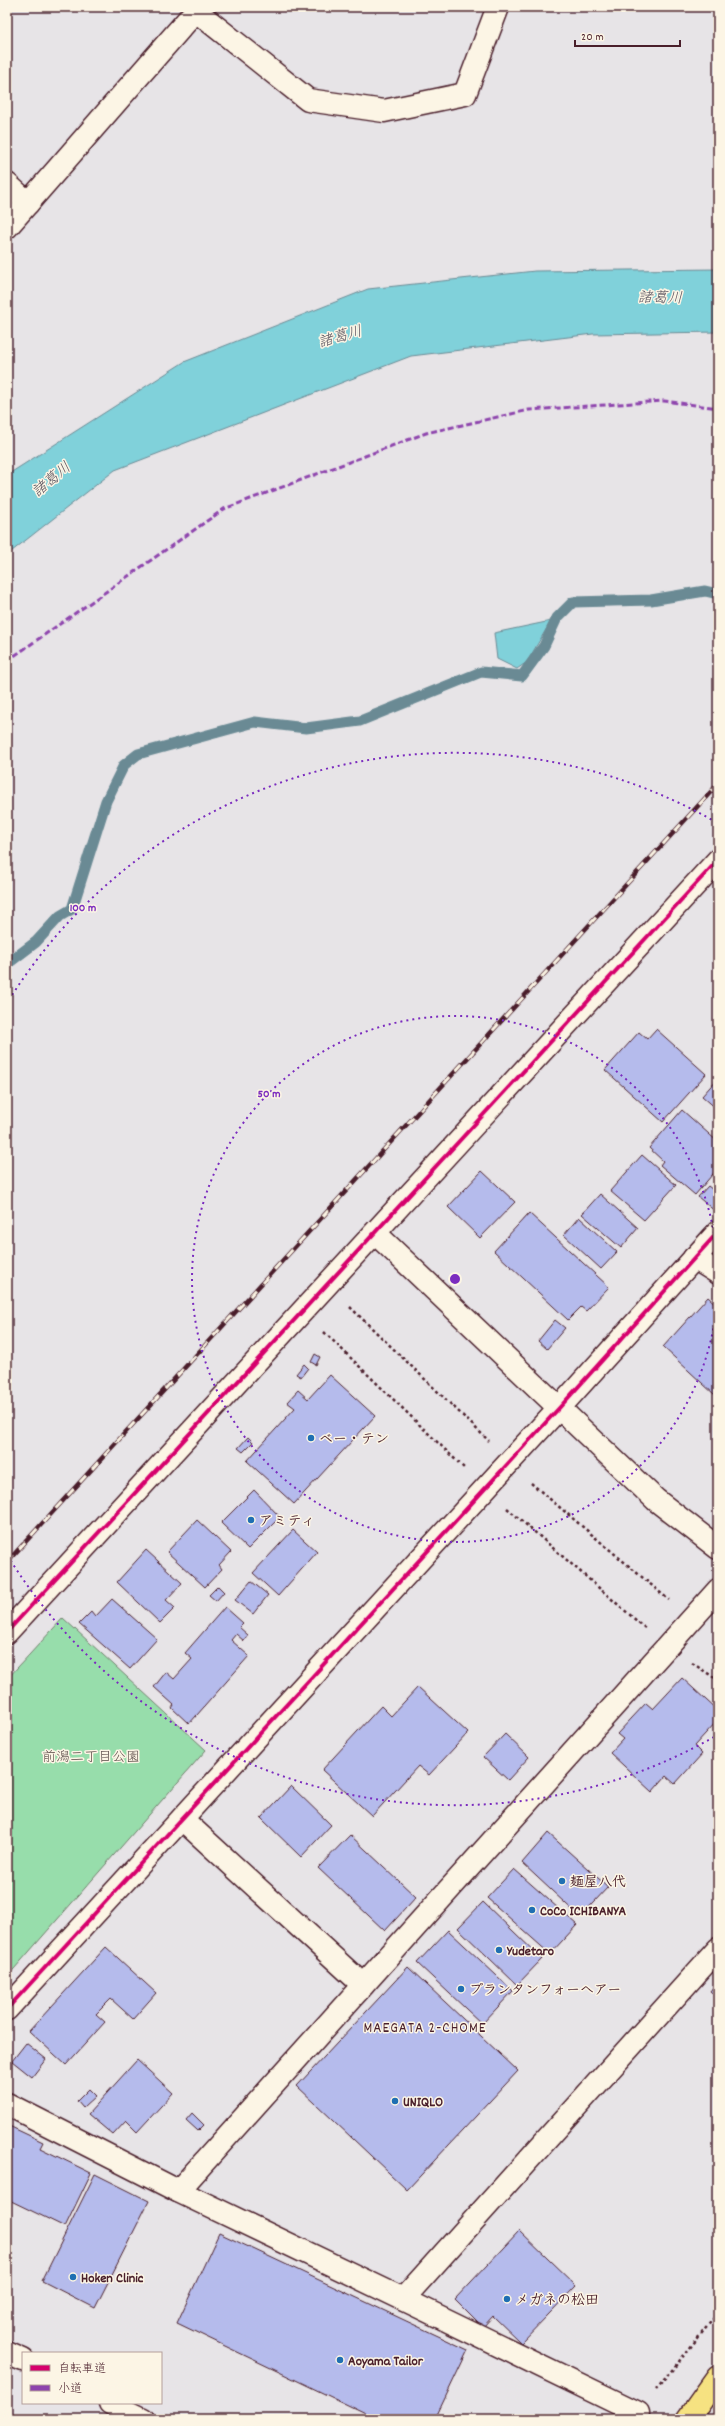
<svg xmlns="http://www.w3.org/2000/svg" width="725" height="2426" font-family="Dekko,'Klee One',sans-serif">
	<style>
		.green { fill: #97ddab; stroke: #707e6b }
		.water { fill: #80d1da; stroke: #6a8a94 }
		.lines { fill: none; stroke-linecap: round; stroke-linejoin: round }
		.stream { stroke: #6a8a94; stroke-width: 11 }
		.building { fill: #b5bbec; stroke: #4a1f2b }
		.minor-casing { stroke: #4a1f2b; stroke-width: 25 }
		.major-casing { stroke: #4a1f2b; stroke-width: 25 }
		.path { stroke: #4a1f2b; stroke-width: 2.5; stroke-dasharray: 3 3; stroke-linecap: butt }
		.minor { stroke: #fcf5e5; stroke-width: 22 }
		.major { stroke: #f6e281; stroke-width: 22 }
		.rail-casing { stroke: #4a1f2b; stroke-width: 4.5 }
		.rail { stroke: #fcf5e5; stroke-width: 3; stroke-dasharray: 9; stroke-linecap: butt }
		.quiet { stroke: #8e44ad; stroke-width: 3; stroke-dasharray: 6 3; stroke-linecap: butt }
		.cycleway-casing { stroke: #fcf5e5; stroke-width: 6 }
		.cycleway { stroke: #d6006c; stroke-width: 4 }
		.ring { fill: none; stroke: #7b2cbf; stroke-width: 2; stroke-dasharray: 2 4 }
		.poi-dot { fill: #1f6fb2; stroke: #fcf5e5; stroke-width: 1.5 }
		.labels { text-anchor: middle; stroke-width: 3; stroke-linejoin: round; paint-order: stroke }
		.poi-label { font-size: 14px; font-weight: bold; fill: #4a1f2b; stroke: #fcf5e5; text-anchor: start }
		.park-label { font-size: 14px; fill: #5d4e4b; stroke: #fcf5e5 }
		.water-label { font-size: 15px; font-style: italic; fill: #5a5460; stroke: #fcf5e5 }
		.neighbourhood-label { font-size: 15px; letter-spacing: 1px; fill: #4a1f2b; stroke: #fcf5e5 }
		.centre { fill: #7b2cbf; stroke: #fcf5e5; stroke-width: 2 }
		.ring-label { font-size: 12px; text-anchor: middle; font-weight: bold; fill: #7b2cbf; stroke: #fcf5e5; stroke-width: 3; stroke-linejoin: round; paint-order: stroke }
	</style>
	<rect width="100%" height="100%" fill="#e7e4e7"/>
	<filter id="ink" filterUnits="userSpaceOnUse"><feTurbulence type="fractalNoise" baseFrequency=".025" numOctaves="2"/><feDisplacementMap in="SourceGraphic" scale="8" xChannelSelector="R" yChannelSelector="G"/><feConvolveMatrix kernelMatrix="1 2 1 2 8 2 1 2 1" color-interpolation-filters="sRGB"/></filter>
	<g filter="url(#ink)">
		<path class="green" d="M63,1618L206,1750L7,1977V1679Z"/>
		<g class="water">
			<path d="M718,269V332L593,334L411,356L115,470L7,555V475L184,362L368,289L535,271Z"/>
			<path d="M551,621L527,662L517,669L497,659L494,633Z"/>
		</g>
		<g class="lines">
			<path class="stream" d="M7,964L36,942L60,916L72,909L106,801L124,765L138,754L255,722L306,728L360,721L481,672L522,676L544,646L557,618L573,602L651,600L705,591L718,594"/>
		</g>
		<g class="building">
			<path d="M656,1029L706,1074L663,1122L605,1070L639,1032L647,1039Z"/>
			<path d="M718,1078V1110L702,1096Z"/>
			<path d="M682,1110L718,1142V1168L695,1195L660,1165L663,1161L649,1148Z"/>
			<path d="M642,1155L676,1185L644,1220L610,1191Z"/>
			<path d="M482,1171L515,1202L480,1238L448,1207Z"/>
			<path d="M708,1186L718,1194V1210L716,1212L698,1197Z"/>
			<path d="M600,1194L638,1228L621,1248L582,1214Z"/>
			<path d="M529,1213L609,1287L586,1311L581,1307L568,1320L494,1251Z"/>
			<path d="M579,1217L617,1252L601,1269L564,1235Z"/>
			<path d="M708,1297L718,1306V1392L715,1395L663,1347Z"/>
			<path d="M555,1320L565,1328L547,1349L538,1341Z"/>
			<path d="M315,1354L320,1357L316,1365L311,1362Z"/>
			<path d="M304,1364L308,1368L301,1377L296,1374Z"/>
			<path d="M330,1375L375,1416L294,1504L247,1461L295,1408L287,1402L298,1390L308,1399Z"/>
			<path d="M248,1437L253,1442L243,1452L238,1448Z"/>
			<path d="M254,1490L280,1517L248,1549L221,1523Z"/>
			<path d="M197,1520L231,1552L219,1565L222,1569L205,1587L167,1552Z"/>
			<path d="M293,1530L317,1552L278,1596L253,1573Z"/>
			<path d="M146,1550L182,1583L166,1600L175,1608L160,1623L117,1582Z"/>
			<path d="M251,1581L268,1595L253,1614L235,1600Z"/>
			<path d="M218,1586L224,1592L216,1601L209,1595Z"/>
			<path d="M112,1599L157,1639L130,1669L79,1624L91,1612L95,1617Z"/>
			<path d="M225,1607L243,1623L239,1627L248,1635L244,1641L236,1634L231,1640L249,1656L189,1724L172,1708L174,1705L154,1687L166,1672L174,1679L192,1659L185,1653Z"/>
			<path d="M682,1678L718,1711V1720L694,1746L702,1754L675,1784L666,1776L652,1792L610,1753L623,1739L617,1734L646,1703L653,1709Z"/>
			<path d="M418,1687L468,1733L429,1775L418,1766L372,1816L322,1770L381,1706L391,1716Z"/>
			<path d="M505,1734L529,1757L508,1780L483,1757Z"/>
			<path d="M291,1786L331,1825L301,1857L261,1818Z"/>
			<path d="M548,1833L608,1887L580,1917L522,1863Z"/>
			<path d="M350,1835L416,1897L385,1931L318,1868Z"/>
			<path d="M514,1869L577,1925L550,1954L487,1898Z"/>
			<path d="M483,1902L542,1959L517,1985L458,1928Z"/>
			<path d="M448,1930L513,1991L482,2024L417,1963Z"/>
			<path d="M106,1947L156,1993L133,2019L111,1999L96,2014L105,2022L66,2065L29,2031Z"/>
			<path d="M408,1967L518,2071L407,2190L297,2086Z"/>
			<path d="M718,1981V1998L710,1991Z"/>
			<path d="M26,2043L46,2059L32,2077L12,2061Z"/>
			<path d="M137,2060L173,2093L137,2132L126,2121L113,2135L88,2114Z"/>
			<path d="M89,2089L96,2096L83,2108L77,2101Z"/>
			<path d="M192,2113L204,2125L198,2131L186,2120Z"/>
			<path d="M7,2125L43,2142L40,2148L91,2173L65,2227L7,2199Z"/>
			<path d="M95,2174L149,2201L95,2308L42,2281Z"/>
			<path d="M519,2231L576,2286L521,2343L493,2316L483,2327L455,2299Z"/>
			<path d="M219,2233L468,2350L435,2419H377L177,2323Z"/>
		</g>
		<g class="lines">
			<g class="minor-casing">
				<g id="minor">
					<path d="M196,11L308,100L384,111L465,94L498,7"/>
					<path d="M7,184L28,203L199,7"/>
					<path d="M7,227L28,203"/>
					<path d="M375,1233L656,1500L718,1548"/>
					<path d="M694,1258L718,1273"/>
					<path d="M7,1632L718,860"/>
					<path d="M182,1819L363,1985"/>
					<path d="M7,2009L560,1407L718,1232"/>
					<path d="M7,2104L178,2191L403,2299L718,1949"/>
					<path d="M178,2191L718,1590"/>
					<path d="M403,2299L638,2413"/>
					<path d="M7,2353L23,2360"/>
					<path d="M110,2403L143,2419"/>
				</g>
			</g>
			<g class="major-casing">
				<path id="major" d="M688,2419L718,2377"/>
			</g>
			<g class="path">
				<path d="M350,1307L489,1441"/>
				<path d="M324,1332L464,1468"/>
				<path d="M531,1483L669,1600"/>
				<path d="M507,1508L645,1628"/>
				<path d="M692,1663L718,1680"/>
				<path d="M656,2390L718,2313"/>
			</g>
			<use href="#minor" class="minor"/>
			<use href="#major" class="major"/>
			<g class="rail-casing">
				<path id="rail" d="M7,1562L718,784"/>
			</g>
			<use href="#rail" class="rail"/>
			<path class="quiet" d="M7,661L224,509L426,433L529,410L664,401L718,408"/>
			<g class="cycleway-casing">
				<g id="cycleway">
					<path d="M7,1632L718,860"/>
					<path d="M7,2009L560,1407L718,1232"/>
				</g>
			</g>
			<use href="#cycleway" class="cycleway"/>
		</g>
	</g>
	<g class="ring">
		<path d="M718 1281A263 263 0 1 1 718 1277"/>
		<path d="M714 1737A526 526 0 0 1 9 1558M9 1000A526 526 0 0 1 714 821"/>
	</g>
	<g class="poi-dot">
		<circle cx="311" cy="1438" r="4"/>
		<circle cx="251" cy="1520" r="4"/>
		<circle cx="562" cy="1881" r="4"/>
		<circle cx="532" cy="1910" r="4"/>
		<circle cx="499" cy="1950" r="4"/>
		<circle cx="461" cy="1989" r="4"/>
		<circle cx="395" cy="2101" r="4"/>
		<circle cx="73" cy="2277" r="4"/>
		<circle cx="507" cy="2299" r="4"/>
		<circle cx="340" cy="2360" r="4"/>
	</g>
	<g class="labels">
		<g class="poi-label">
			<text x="319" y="1443">ベー・テン</text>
			<text x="259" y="1525">アミティ</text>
			<text x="570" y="1886">麺屋八代</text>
			<text x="540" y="1915">CoCo ICHIBANYA</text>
			<text x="507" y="1955">Yudetaro</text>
			<text x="469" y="1994">プランタンフォーヘアー</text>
			<text x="403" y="2106">UNIQLO</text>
			<text x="81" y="2282">Hoken Clinic</text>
			<text x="515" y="2304">メガネの松田</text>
			<text x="348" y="2365">Aoyama Tailor</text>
		</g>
		<g class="park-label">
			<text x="91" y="1761">前潟二丁目公園</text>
		</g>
		<g class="water-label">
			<text transform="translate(660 297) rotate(1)" y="5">諸葛川</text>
			<text transform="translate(340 336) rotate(-16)" y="5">諸葛川</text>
			<text transform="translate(51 479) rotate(-40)" y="5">諸葛川</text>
		</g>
		<g class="neighbourhood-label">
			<text x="425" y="2032">MAEGATA 2-CHOME</text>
		</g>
	</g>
	<circle cx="455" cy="1279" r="6" class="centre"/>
	<g class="ring-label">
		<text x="83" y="911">100 m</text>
		<text x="269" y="1097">50 m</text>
	</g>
	<rect width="725" height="2426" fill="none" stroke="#fcf5e5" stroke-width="24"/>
	<rect x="12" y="12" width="701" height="2402" fill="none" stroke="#4a1f2b" stroke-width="1.5" filter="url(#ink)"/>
	<rect x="22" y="2352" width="140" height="52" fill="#fcf5e5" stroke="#b59f9b"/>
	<rect x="30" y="2365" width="20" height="6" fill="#d6006c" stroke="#b59f9b"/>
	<text x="58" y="2372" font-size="12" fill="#4a1f2b">自転車道</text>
	<rect x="30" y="2385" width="20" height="6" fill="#8e44ad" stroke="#b59f9b"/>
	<text x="58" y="2392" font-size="12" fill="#4a1f2b">小道</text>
	<path d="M575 40v6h105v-6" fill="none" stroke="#4a1f2b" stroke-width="2"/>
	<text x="581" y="40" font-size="12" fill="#4a1f2b" stroke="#fcf5e5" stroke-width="3" paint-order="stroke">20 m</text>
</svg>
